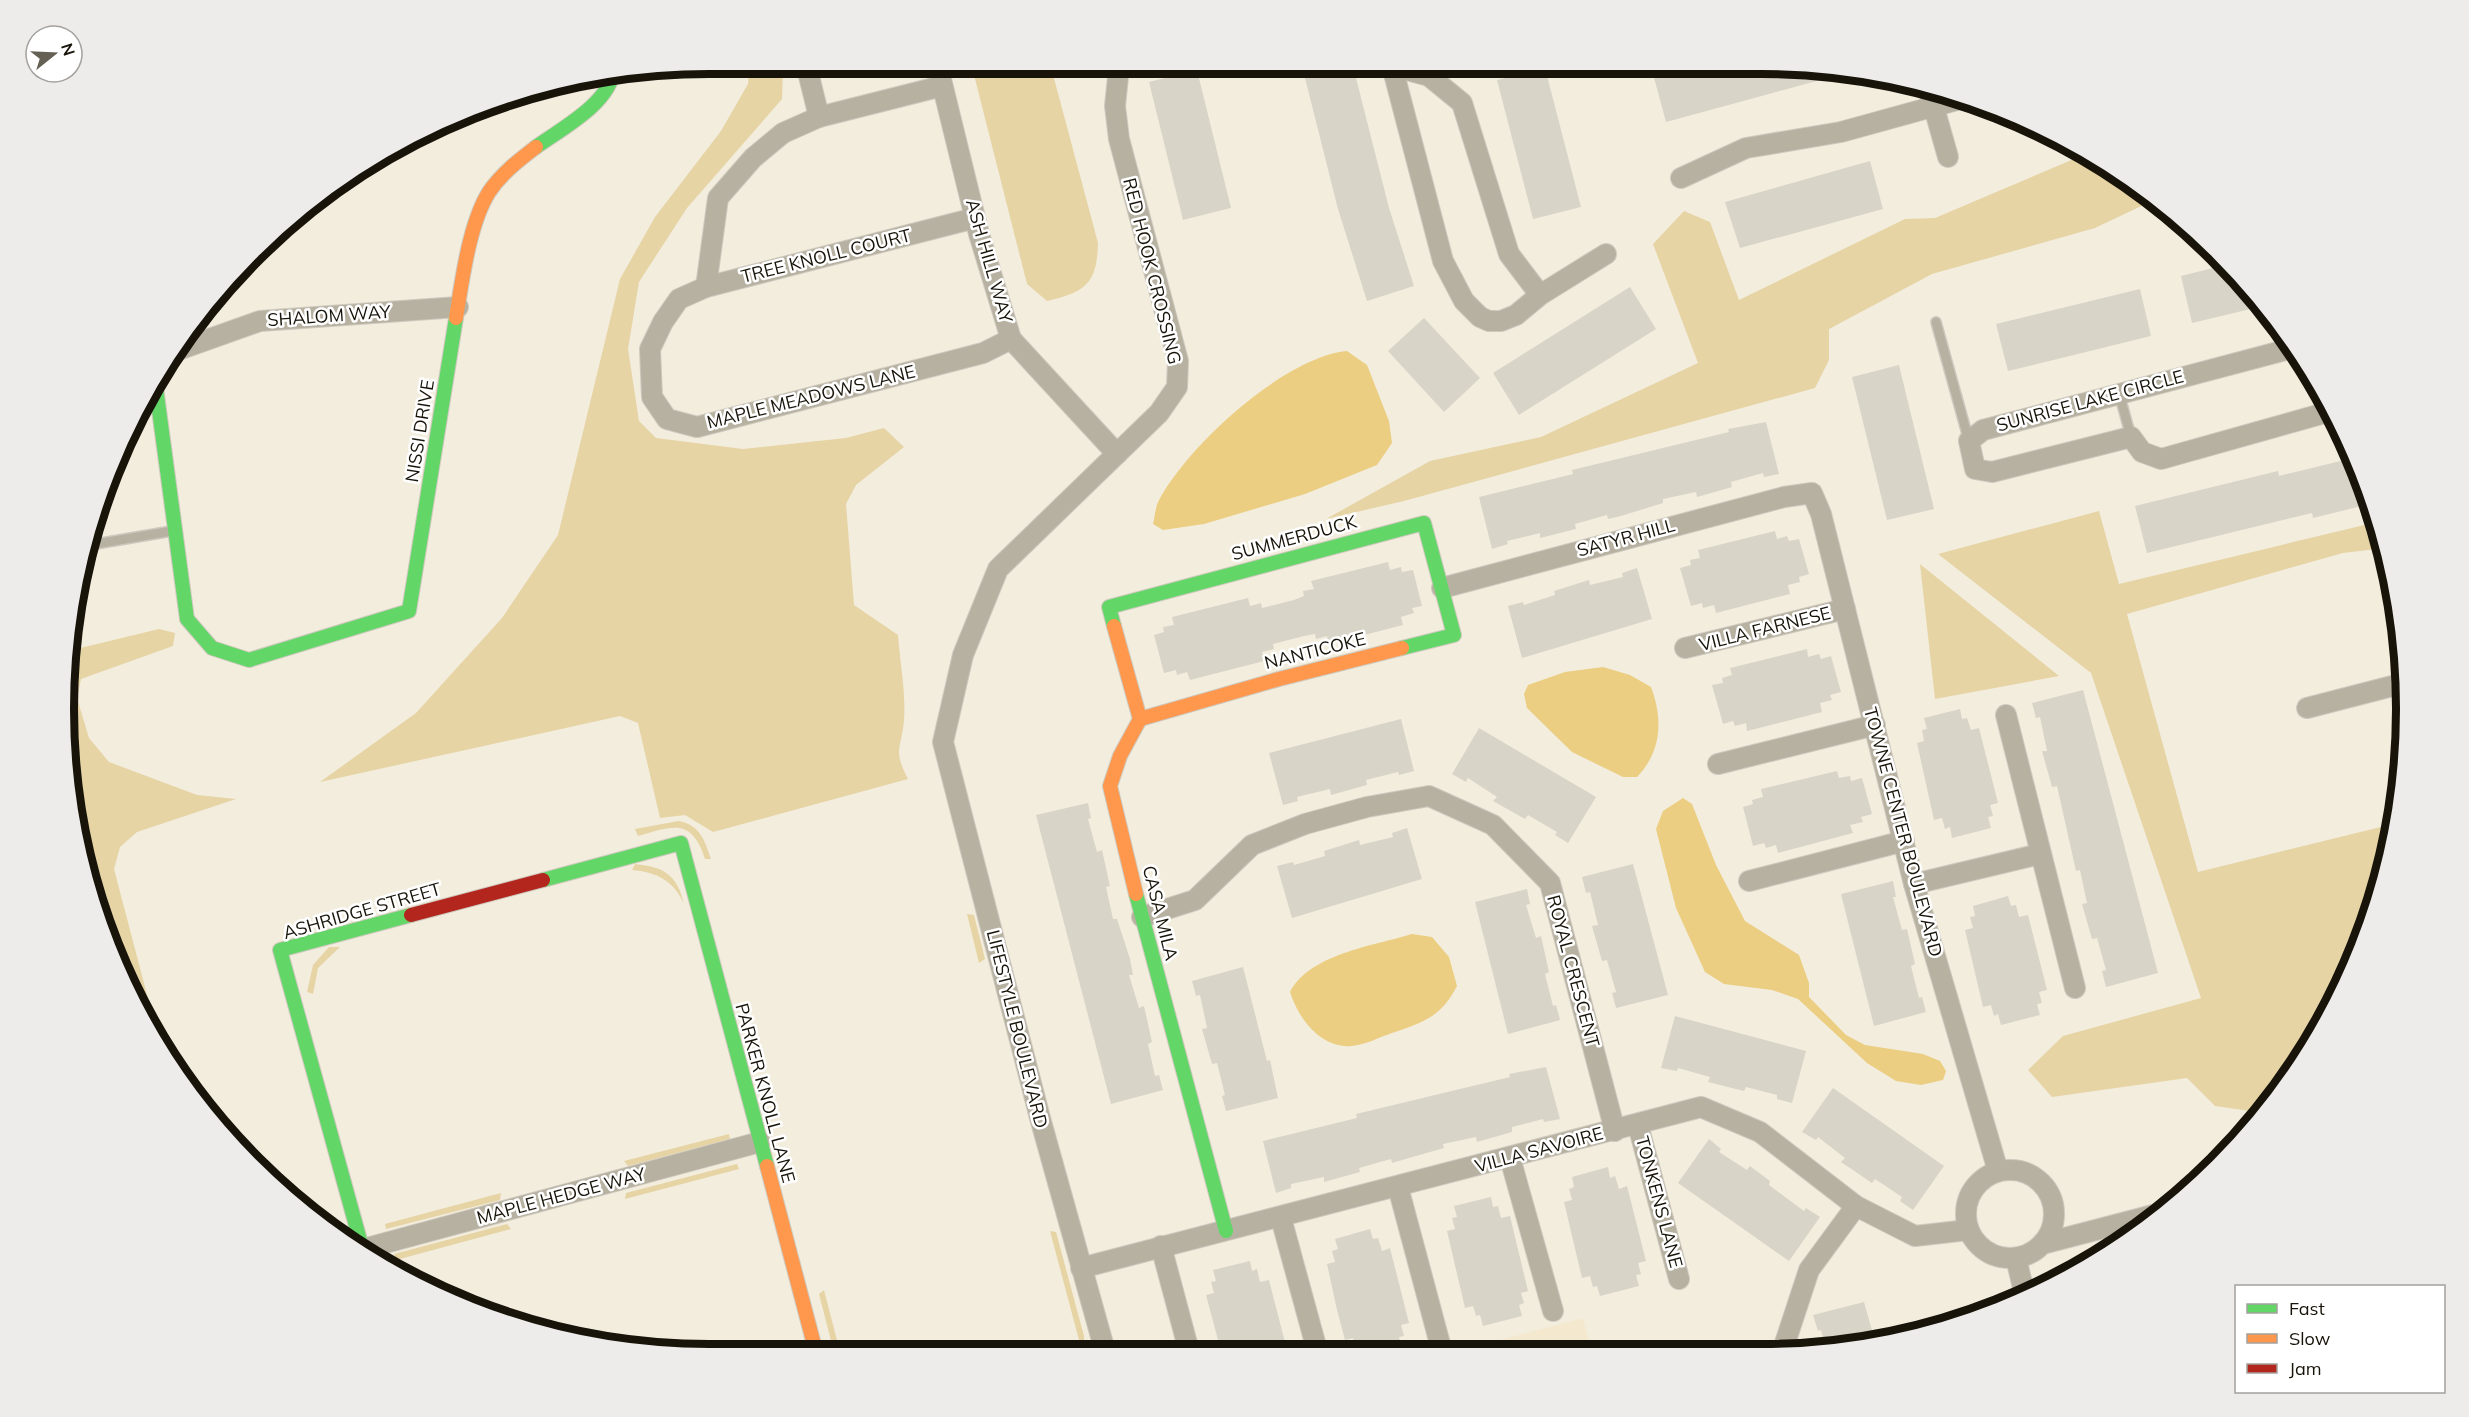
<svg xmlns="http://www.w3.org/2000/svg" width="2469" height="1417" font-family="Mulish,sans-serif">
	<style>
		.built { fill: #f4e9cf }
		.green { fill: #e6d4a5 }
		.water { fill: #ebce82 }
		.building { fill: #d8d4c7 }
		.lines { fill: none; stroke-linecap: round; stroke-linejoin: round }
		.lane-casing { stroke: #cec9be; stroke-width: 12 }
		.street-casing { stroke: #cec9be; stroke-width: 22 }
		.fast-casing { stroke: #cec9be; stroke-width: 16 }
		.slow-casing { stroke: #cec9be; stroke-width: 16 }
		.jam-casing { stroke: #cec9be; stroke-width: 16 }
		.lane { stroke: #b7b1a2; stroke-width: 9 }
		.street { stroke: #b7b1a2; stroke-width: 20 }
		.fast { stroke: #63d668; stroke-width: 14 }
		.slow { stroke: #ff974d; stroke-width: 14 }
		.jam { stroke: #b3261e; stroke-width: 14 }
		.labels { text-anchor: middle; stroke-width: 5; stroke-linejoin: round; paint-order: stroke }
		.street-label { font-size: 18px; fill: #18140a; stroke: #fff }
		.rim { fill: none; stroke: #18140a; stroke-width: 8 }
	</style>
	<rect width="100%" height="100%" fill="#f3edde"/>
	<path class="built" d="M1583,1318L1591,1349L1462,1350Z"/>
	<g class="green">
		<path d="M972,67H1051L1098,243C1097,283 1086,292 1047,301L1027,284Z"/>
		<path d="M749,68H783L782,99L687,208L639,282L628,349L639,421L656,438L743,449L846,438L884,428L904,447L856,485L846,504L854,605L898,635C900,663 906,693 904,720C902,748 892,749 908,779L713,832L685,815L660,818L638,723L620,716L320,782L416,713L502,618L558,535L620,279L655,217L721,131L748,84Z"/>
		<path d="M2088,153L2154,200L2095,228L1932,274L1829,329V360L1815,388L1404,501L1326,519L1430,461L1541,437L1698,363L1653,244L1684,211L1710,222L1739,300L1905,219L1935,218Z"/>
		<path d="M2099,511L2119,584L2377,522L2385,548L2343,553L2127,614L2198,872L2393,824L2372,916L2319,1032L2257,1112L2215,1106L2187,1078L2052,1097L2028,1070L2063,1036L2201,998L2091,673L1938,554Z"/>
		<path d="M1920,564L2059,676L1935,699Z"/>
		<path d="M159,629L175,633L173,646L81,679L77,698L89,738L109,762L197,795L236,799L137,832L120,847L114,869L161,1048C108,974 71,842 65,751C62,719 67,684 68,651Z"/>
		<path d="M679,821C700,825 705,841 711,859H705C692,817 672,826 638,836L635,829Z"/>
		<path d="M635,864C665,867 677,875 684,904C674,881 657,872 632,870Z"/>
		<path d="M967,914L974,915L985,959L979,963Z"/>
		<path d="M329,947H340L318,968L313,994L307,992L313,965Z"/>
		<path d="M729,1134L730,1139L628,1166L624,1161Z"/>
		<path d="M737,1164L739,1169L625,1199L626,1193Z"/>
		<path d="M501,1193L500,1200L386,1229L385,1224Z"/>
		<path d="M507,1224L511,1229L396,1260L394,1254Z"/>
		<path d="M1050,1231L1056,1232L1084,1336V1351H1077L1079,1340Z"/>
		<path d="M824,1290L840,1352H834L819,1294Z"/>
	</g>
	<g class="water">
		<path d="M1347,351L1367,365L1389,421L1392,443L1377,465L1305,494L1204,524L1163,530L1153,524C1155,517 1155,509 1158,502C1186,447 1284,357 1347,351Z"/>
		<path d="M1603,667L1630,675L1651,687C1663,719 1662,751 1637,777H1623L1572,752L1527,708L1524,694L1528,685L1565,672Z"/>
		<path d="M1683,798L1692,804L1716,865L1745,921L1799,955L1809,983V997L1846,1035L1865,1045L1923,1054L1940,1061L1946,1071L1943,1080L1921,1085L1896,1081L1867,1063L1798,999L1772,990L1724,984L1705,972L1676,908L1656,829L1663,811Z"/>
		<path d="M1412,934L1432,937L1449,957L1457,986C1441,1017 1424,1022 1392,1033C1380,1037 1365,1045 1352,1046C1321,1049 1298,1018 1290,992C1310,954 1373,946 1412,934Z"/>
	</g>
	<g class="building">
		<path d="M1802,64L1846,73L1666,122L1653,74L1686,65Z"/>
		<path d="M1302,66H1353L1389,208L1414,286L1367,301L1338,209Z"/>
		<path d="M1545,68L1581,207L1533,219L1497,80Z"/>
		<path d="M1197,70L1231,208L1183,220L1149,82Z"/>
		<path d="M1870,161L1883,209L1740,248L1725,202Z"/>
		<path d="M2225,265L2263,306L2192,323L2181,276Z"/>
		<path d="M1630,287L1656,329L1519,415L1493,373Z"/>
		<path d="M2140,289L2151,336L2008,371L1996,324Z"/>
		<path d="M1424,318L1480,378L1444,412L1388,351Z"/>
		<path d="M1899,365L1934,509L1887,520L1852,377Z"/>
		<path d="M1766,422L1779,474L1764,477L1763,473L1731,482L1732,487L1697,497L1696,492L1663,499V503L1621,516L1608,519L1607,515L1575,524L1576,529L1540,538V533L1507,541L1508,544L1492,549L1479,497L1573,474L1572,470L1729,432L1728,429Z"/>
		<path d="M2353,458L2370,504L2313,518L2312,513L2147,553L2135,506L2278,471L2279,476Z"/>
		<path d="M1775,531L1777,539L1787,536L1789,541L1799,539L1809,574L1799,577L1800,582L1788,585L1790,594L1716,613L1714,605L1703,608L1702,603L1691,606L1680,568L1691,565L1690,560L1700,558L1698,550Z"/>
		<path d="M1388,562L1390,570L1401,567L1402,572L1413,570L1422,606L1412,608L1414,613L1401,617L1403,625L1329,644L1327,636L1316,639L1315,634L1304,636L1273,644L1274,649L1262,652L1264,661L1190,680L1187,672L1177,675L1176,670L1164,673L1154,635L1164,632L1163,627L1174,625L1172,617L1248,598L1250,606L1261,603L1262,608L1294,600L1304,596L1303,591L1314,589L1311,581Z"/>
		<path d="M1637,568L1652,619L1522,658L1508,606L1523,602L1524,605L1555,595L1554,591L1589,580L1590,585L1623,577L1622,573Z"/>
		<path d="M1807,649L1808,657L1819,654L1821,659L1831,656L1841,692L1830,695L1832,700L1820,703L1822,712L1747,731L1746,723L1735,726L1733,721L1723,724L1712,685L1723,683L1722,678L1732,675L1730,668Z"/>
		<path d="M2083,690L2158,973L2106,987L2102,971L2106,970L2097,938L2092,939L2082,904L2087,903L2080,870L2076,871L2057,786L2052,787L2042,751H2047L2040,717L2036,718L2032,703Z"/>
		<path d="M1960,709L1962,719L1967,718L1971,730L1979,728L1998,803L1990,805L1993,816L1988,817L1991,828L1952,838L1950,827L1945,829L1942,818L1934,820L1917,743L1924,741L1922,730L1927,729L1924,718Z"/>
		<path d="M1401,719L1414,771L1399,775L1398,772L1366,780L1367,785L1331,795L1330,789L1297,797L1298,801L1283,805L1269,753Z"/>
		<path d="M1479,728L1596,797L1568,843L1555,835L1557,832L1528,815L1525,819L1493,801L1497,797L1468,778L1466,782L1452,774Z"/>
		<path d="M1837,771L1839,778L1850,776L1851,781L1862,778L1872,814L1861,817L1863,822L1850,825L1853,833L1778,853L1776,845L1766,848L1764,843L1753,846L1743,807L1753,804L1752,800L1763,797L1761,789Z"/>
		<path d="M1088,803L1091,818L1088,819L1097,852L1102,850L1110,886L1106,887L1113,919H1117L1130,959L1133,975H1129L1139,1008L1144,1006L1152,1042L1148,1044L1155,1076L1159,1075L1163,1090L1111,1104L1036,815Z"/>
		<path d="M1407,828L1422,879L1292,918L1277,866L1293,862L1294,865L1325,856L1324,851L1359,840L1360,845L1393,837L1392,833Z"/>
		<path d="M1633,864L1668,995L1616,1008L1612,993L1616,992L1607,960L1602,961L1592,926L1598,925L1590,892L1586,893L1582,877Z"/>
		<path d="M1893,881L1896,897H1893L1902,930L1907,929L1915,964L1911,966L1919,998L1922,997L1926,1012L1874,1026L1841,894Z"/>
		<path d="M1527,889L1530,904L1526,905L1536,938L1541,936L1549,972L1545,974L1553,1006L1556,1005L1560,1020L1508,1034L1475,902Z"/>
		<path d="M2008,896L2011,906L2016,905L2019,917L2028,915L2047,990L2039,992L2042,1003L2037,1004L2040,1015L2001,1025L1998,1014L1994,1016L1991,1005L1983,1007L1965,930L1973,928L1970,917L1975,916L1973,906Z"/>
		<path d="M1243,967L1267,1061L1270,1060L1278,1098L1226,1111L1222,1096L1225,1095L1217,1063L1212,1064L1202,1029L1207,1028L1200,995L1196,996L1192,981Z"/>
		<path d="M1675,1016L1806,1051L1792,1103L1777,1099V1095L1746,1087L1744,1091L1708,1082L1710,1077L1678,1068L1677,1071L1661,1068Z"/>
		<path d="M1546,1067L1560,1119L1544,1122L1543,1119L1512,1127V1132L1477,1142L1476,1137L1443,1144L1444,1148L1409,1158L1392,1163L1391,1159L1359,1168L1360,1172L1324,1182V1177L1291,1184V1188L1276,1193L1263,1141L1357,1118L1356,1114L1510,1077L1509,1074Z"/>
		<path d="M1833,1088L1944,1166L1913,1210L1900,1201L1902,1197L1875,1179L1872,1183L1841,1162L1845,1158L1818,1137L1816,1140L1802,1132Z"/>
		<path d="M1709,1139L1721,1149L1719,1152L1747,1170L1750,1166L1770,1181L1769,1185L1804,1211L1806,1208L1820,1217L1789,1261L1678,1183Z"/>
		<path d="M1608,1167L1610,1178L1615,1176L1619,1189L1627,1186L1646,1261L1638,1263L1641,1274L1636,1275L1639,1286L1600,1296L1597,1286L1593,1287L1590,1276L1582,1278L1564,1202L1572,1200L1569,1189L1574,1187L1572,1177Z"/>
		<path d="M1491,1197L1493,1207L1498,1206L1501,1218L1510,1216L1528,1291L1521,1293L1524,1303L1519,1305L1522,1316L1483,1326L1480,1315L1476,1316L1473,1306L1465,1308L1447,1231L1455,1229L1452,1218L1457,1217L1454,1206Z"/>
		<path d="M1370,1229L1373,1239L1378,1238L1382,1251L1390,1248L1409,1323L1401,1325L1404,1336L1399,1337L1402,1350H1356L1353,1338L1345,1340L1337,1310L1327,1264L1335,1262L1332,1251L1338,1249L1335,1239Z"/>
		<path d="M1250,1261L1252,1271L1257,1269L1260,1282L1269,1280L1287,1350L1221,1351L1206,1295L1214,1293L1211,1282L1216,1281L1213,1270Z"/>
		<path d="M1864,1302L1875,1341L1844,1349H1826L1821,1330L1818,1331L1813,1315Z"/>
	</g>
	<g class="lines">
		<g class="lane-casing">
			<g id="lane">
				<path d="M1936,322L1969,441"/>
				<path d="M2119,393L2131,437"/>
				<path d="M84,546L172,531"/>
			</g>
		</g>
		<g class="street-casing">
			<g id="street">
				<path d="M938,67L979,234L1011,339L1117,454"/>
				<path d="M807,68L819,117"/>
				<path d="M1929,90L1948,157"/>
				<path d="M1681,178L1746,148L1841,132L1968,97"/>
				<path d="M975,218L706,287L679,299L663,322L650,349L652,397L667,419L697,427L983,353L1011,339"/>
				<path d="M706,287L718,198L753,158L783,133L819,117L942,86"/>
				<path d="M1540,295L1509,254L1462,103L1429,76L1392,66L1443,261L1464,301L1480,317L1489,321H1501L1516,315L1540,295L1606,254"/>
				<path d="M2293,348L1983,430L1969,441L1975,469L1992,472L2131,437L2142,452L2161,459L2332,411"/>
				<path d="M170,353L260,321L458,307"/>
				<path d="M1442,588L1784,497L1812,493L1821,514L1914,884L1998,1171"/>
				<path d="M1685,648L1845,609"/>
				<path d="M2307,708L2404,683"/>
				<path d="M2006,715L2075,988"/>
				<path d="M1718,764L1875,725"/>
				<path d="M1749,881L1904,841"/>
				<path d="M1914,884L2040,854"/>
				<path d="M1142,917L1195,900L1252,845L1305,824L1367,807L1429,796L1493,825L1550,883L1615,1131"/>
				<path d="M1638,1125L1679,1279"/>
				<path d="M1510,1158L1553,1311"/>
				<circle cx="2010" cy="1214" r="44"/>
				<path d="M1398,1187L1440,1344"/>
				<path d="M1281,1218L1317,1350"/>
				<path d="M2042,1244L2157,1214"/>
				<path d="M1161,1246L1189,1351"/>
				<path d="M363,1249L760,1142"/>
				<path d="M2016,1258L2024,1292"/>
				<path d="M1081,1268L1701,1107L1760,1132L1856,1206L1915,1236L1968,1230"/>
				<path d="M1783,1349L1809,1270L1856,1206"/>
				<path d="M1105,1351L1040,1118L943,742L963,655L998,569L1159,413L1177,387L1178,361L1119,139L1115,106L1119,67"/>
			</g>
		</g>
		<g class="fast-casing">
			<g id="fast">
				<path d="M536,147C561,129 610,103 613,71"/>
				<path d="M155,380L187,619L212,648L249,660L409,611L456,318"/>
				<path d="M1114,626L1109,607L1424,523L1454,635L1402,648"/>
				<path d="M543,880L681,843L767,1166"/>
				<path d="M1136,894L1226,1231"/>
				<path d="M363,1251L280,950L411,915"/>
			</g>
		</g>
		<g class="slow-casing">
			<g id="slow">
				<path d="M456,318C462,281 469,224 489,192C501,174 519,160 536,147"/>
				<path d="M1114,626L1140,719L1120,756L1110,786L1136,894"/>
				<path d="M1140,719L1279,679L1402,648"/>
				<path d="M767,1166L816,1352"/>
			</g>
		</g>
		<g class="jam-casing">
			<path id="jam" d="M411,915L543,880"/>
		</g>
		<use href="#lane" class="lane"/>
		<use href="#street" class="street"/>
		<use href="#fast" class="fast"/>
		<use href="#slow" class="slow"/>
		<use href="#jam" class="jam"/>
	</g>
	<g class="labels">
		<g class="street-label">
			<text transform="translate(826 256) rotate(-14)" y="6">TREE KNOLL COURT</text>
			<text transform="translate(989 261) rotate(74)" y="6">ASH HILL WAY</text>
			<text transform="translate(1152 271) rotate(76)" y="6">RED HOOK CROSSING</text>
			<text transform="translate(329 316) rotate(-4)" y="6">SHALOM WAY</text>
			<text transform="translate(811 397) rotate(-14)" y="6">MAPLE MEADOWS LANE</text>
			<text transform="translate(2090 401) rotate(-15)" y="6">SUNRISE LAKE CIRCLE</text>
			<text transform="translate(420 431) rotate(-81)" y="6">NISSI DRIVE</text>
			<text transform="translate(1294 538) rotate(-15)" y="6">SUMMERDUCK</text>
			<text transform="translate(1626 538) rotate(-15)" y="6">SATYR HILL</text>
			<text transform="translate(1765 629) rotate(-14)" y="6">VILLA FARNESE</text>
			<text transform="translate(1315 651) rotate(-14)" y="6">NANTICOKE</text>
			<text transform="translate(1903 832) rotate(75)" y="6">TOWNE CENTER BOULEVARD</text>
			<text transform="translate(362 911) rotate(-16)" y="6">ASHRIDGE STREET</text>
			<text transform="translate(1160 913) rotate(76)" y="6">CASA MILA</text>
			<text transform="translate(1573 971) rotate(75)" y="6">ROYAL CRESCENT</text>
			<text transform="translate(1017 1029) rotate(76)" y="6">LIFESTYLE BOULEVARD</text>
			<text transform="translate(765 1093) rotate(75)" y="6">PARKER KNOLL LANE</text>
			<text transform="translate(1539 1150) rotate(-15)" y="6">VILLA SAVOIRE</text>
			<text transform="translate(561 1196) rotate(-15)" y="6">MAPLE HEDGE WAY</text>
			<text transform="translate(1659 1202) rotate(75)" y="6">TONKENS LANE</text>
		</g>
	</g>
	<path d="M0 0H2469V1417H0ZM709 74H1761A635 635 0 0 1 2396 709V709A635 635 0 0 1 1761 1344H709A635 635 0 0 1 74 709V709A635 635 0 0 1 709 74Z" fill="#edeceb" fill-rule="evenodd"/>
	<path class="rim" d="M709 74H1761A635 635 0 0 1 2396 709V709A635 635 0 0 1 1761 1344H709A635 635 0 0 1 74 709V709A635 635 0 0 1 709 74Z"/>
	<rect x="2235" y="1285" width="210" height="108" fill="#ffffff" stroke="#a3a19d" stroke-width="1.5"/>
	<rect x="2247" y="1304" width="30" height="9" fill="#63d668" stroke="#a3a19d" stroke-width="1.5"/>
	<text x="2289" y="1315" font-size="18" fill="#18140a">Fast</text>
	<rect x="2247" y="1334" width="30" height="9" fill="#ff974d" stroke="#a3a19d" stroke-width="1.5"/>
	<text x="2289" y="1345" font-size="18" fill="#18140a">Slow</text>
	<rect x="2247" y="1364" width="30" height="9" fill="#b3261e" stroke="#a3a19d" stroke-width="1.5"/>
	<text x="2289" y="1375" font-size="18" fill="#18140a">Jam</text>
	<g transform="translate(54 54) rotate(72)"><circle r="28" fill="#ffffff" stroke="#a3a19d" stroke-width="1.5"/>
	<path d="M0-4.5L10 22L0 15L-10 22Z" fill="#656054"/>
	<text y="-9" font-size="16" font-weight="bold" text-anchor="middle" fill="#18140a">N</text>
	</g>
</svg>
